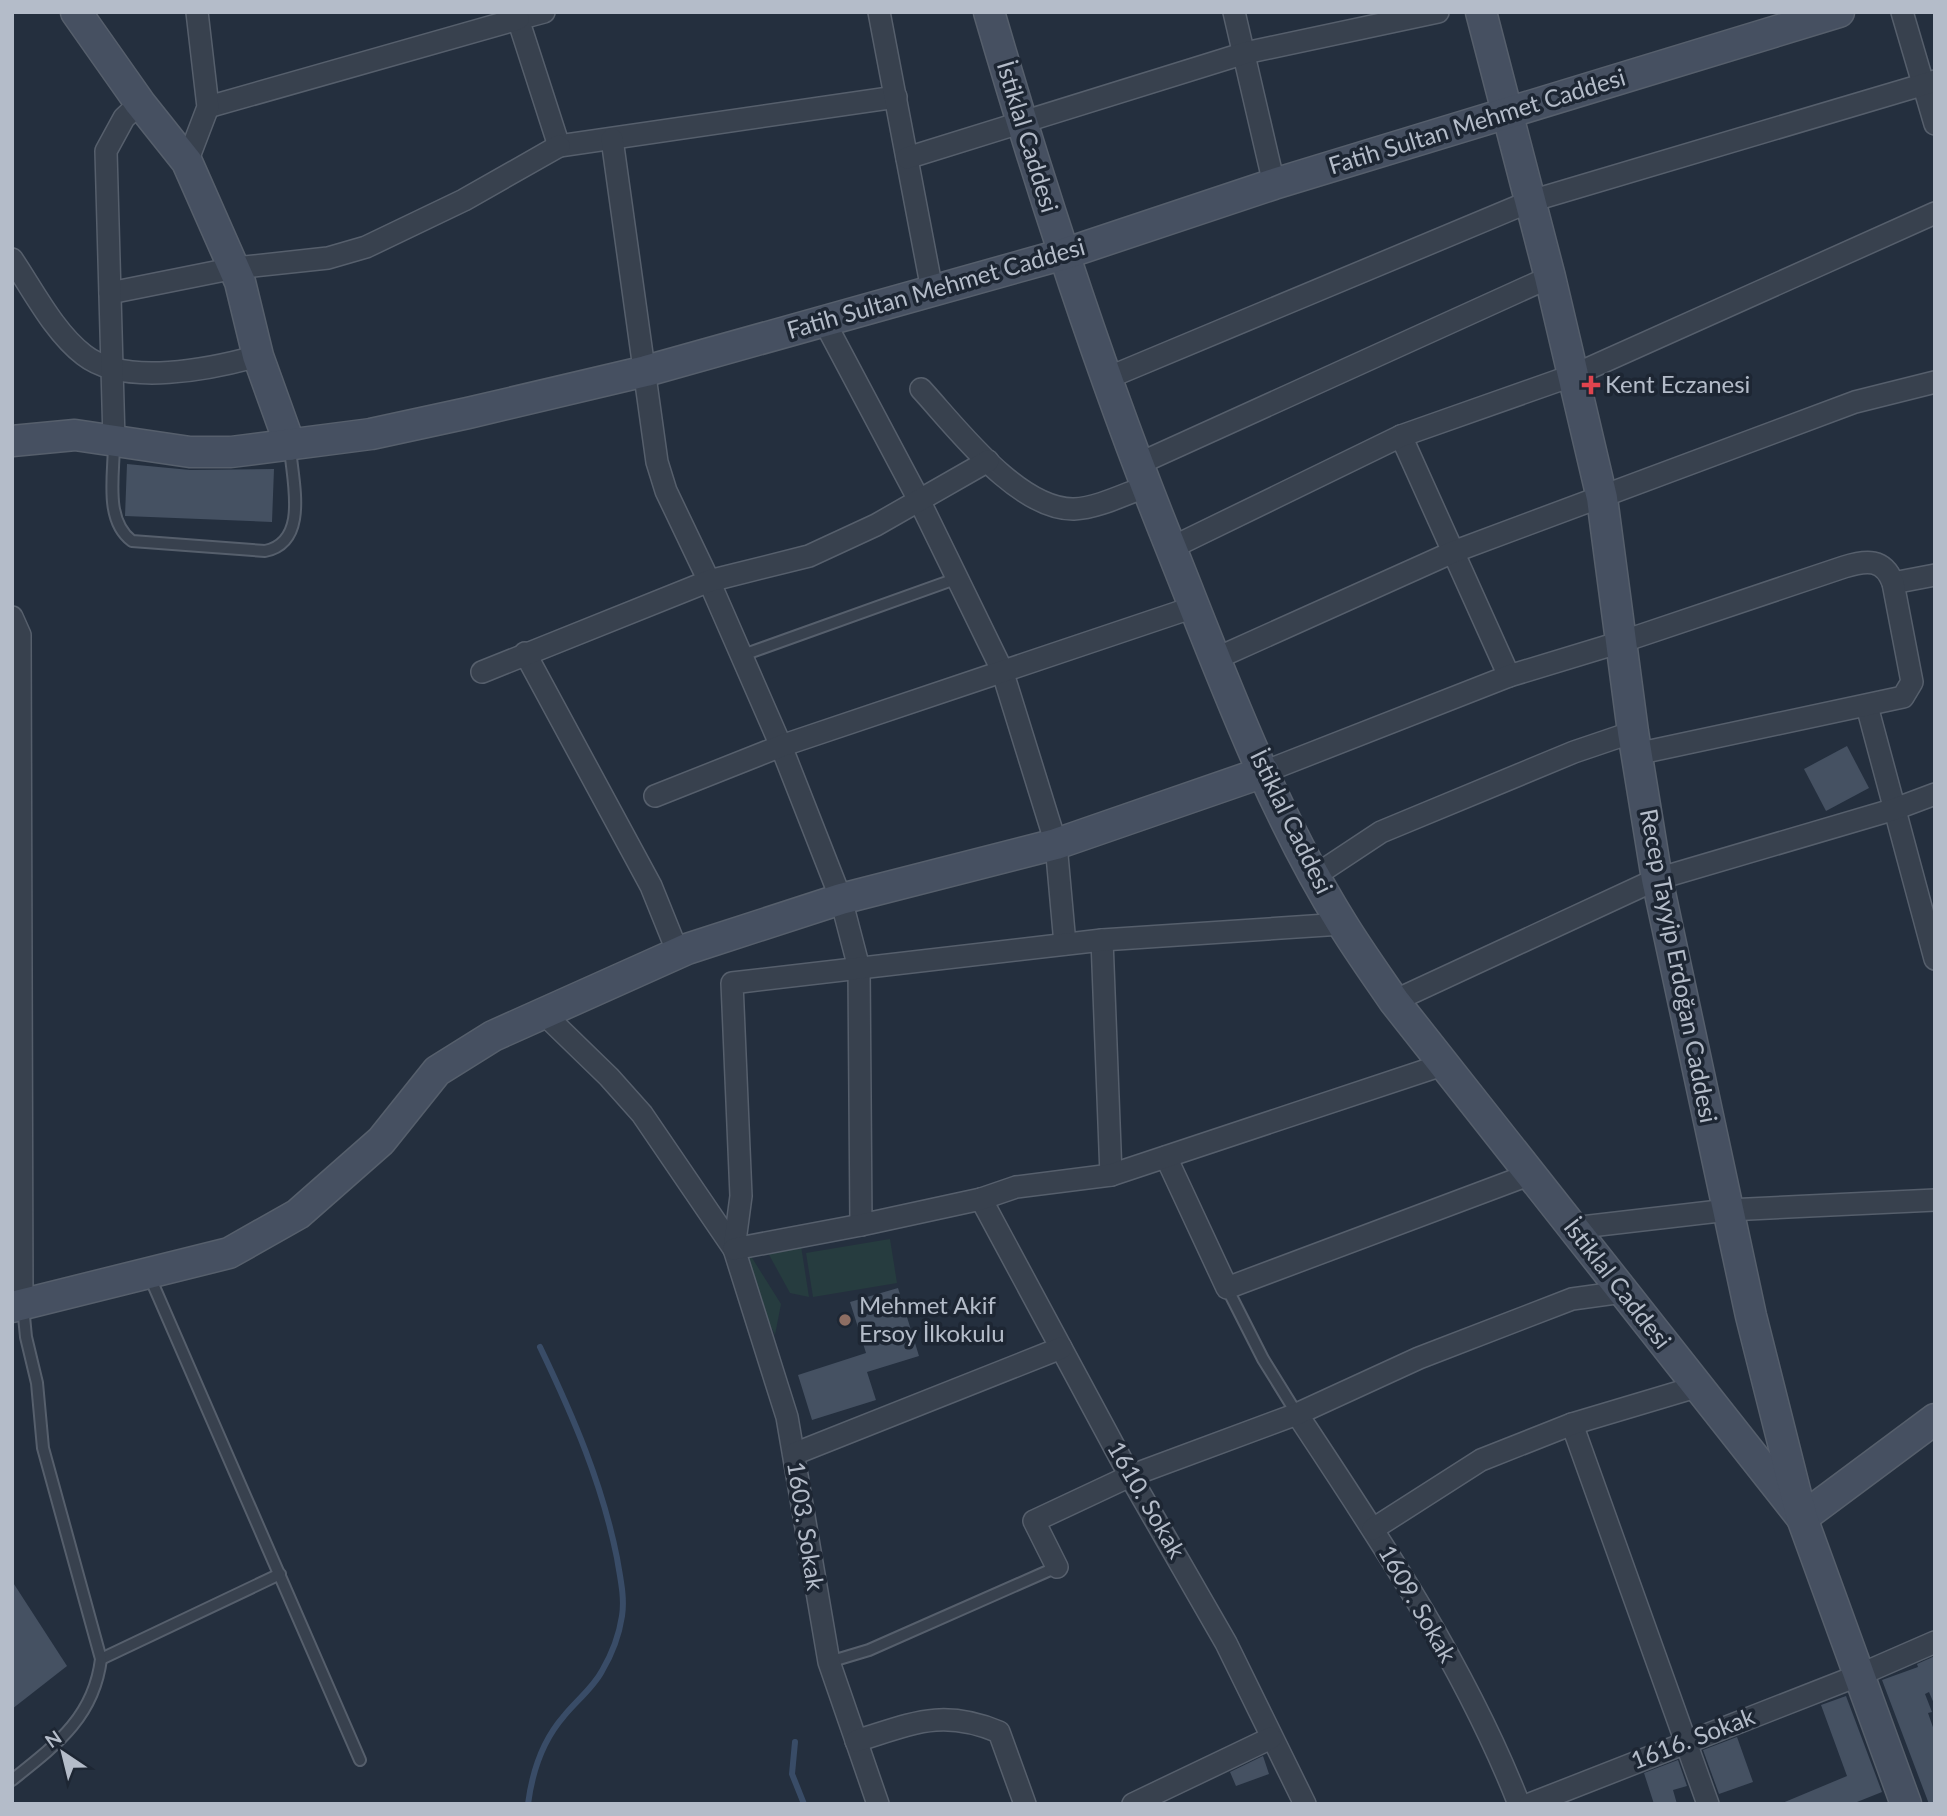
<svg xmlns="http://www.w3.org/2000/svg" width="1947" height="1816" font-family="Lato,sans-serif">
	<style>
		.green { fill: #263c3f }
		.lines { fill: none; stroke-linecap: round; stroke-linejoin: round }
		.stream { stroke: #394c67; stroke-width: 6 }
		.building { fill: #455162 }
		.lane-casing { stroke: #565f6c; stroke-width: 14 }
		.street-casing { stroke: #565f6c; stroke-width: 24 }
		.secondary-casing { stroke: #565f6c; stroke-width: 33 }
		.lane { stroke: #38414e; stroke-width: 10 }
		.street { stroke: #38414e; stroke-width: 21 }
		.secondary { stroke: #465061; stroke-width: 30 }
		.health-dot { fill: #e0444e; stroke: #1d2633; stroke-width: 2.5 }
		.education-dot { fill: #8d6e63; stroke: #1d2633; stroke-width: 2.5 }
		.labels { text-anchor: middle; stroke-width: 7; stroke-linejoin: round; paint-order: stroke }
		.street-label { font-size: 24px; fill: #b4bcc9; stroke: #1d2633 }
		.poi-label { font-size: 24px; fill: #b4bcc9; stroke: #1d2633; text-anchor: start }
	</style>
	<rect width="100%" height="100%" fill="#242f3e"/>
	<g class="green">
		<path d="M890,1239L897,1283L813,1297L806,1253Z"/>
		<path d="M801,1246L809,1297L790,1293L767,1251Z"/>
		<path d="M749,1253L781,1304L775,1335L737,1254Z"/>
	</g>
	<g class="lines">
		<g class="stream">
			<path d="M795,1742L792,1774L804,1804"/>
			<path d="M528,1804C532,1773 543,1740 564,1716C576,1701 593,1688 602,1671C612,1654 619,1636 622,1616C625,1597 620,1577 617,1558C602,1483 573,1416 540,1347"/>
		</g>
	</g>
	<g class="building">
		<path d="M127,464L190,470L274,469L272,522L125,516Z"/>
		<path d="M1847,746L1869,788L1826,811L1804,769Z"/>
		<path d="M898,1288L919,1356L867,1372L876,1400L812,1420L798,1375L866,1353L850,1302Z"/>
		<path d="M12,1581L67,1666L12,1709Z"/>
		<path d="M1935,1656V1706L1929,1692L1925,1694L1932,1712L1928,1713L1935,1733V1804H1929L1882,1680L1918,1667L1917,1664Z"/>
		<path d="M1846,1696L1882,1792L1852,1804H1780L1847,1776L1821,1705Z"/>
		<path d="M1737,1737L1753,1782L1719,1794L1703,1750Z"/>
		<path d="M1263,1756L1269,1774L1236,1786L1230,1772Z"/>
		<path d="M1678,1760L1687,1786L1673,1790L1677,1804H1654L1644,1773Z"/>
	</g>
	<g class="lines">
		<g class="lane-casing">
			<g id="lane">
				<path d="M114,443C114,475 104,520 132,541L265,551C310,542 292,480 290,447"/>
				<path d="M743,655L958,578"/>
				<path d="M149,1275L360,1760"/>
				<path d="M1227,1288L1263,1359L1297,1414"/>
				<path d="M101,1659L280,1574"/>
				<path d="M829,1662L869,1650L1057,1567"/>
				<path d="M12,1780C56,1745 94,1717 101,1659L43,1448L37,1383L26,1337L23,1306"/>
			</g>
		</g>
		<g class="street-casing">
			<g id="street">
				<path d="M544,12L518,19L559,146L896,97"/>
				<path d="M879,12L932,290"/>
				<path d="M1234,12L1274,184"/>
				<path d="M1902,12L1935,124"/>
				<path d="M208,107L518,19L516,12"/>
				<path d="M612,139L657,462L666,491L709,581L781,746L841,899L859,968L861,1225"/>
				<path d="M907,158L1245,53L1438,12"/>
				<path d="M187,162L208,107L197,12"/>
				<path d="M12,259C33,290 54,332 84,355C125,387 211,369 258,356"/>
				<path d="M110,293L235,268L328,258L366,247L464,200L559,146"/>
				<path d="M824,321L919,500L1002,670L1056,844L1065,944"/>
				<path d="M1105,379L1531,201L1935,81"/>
				<path d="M921,389C956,427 1018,510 1074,509C1097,508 1123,495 1145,487"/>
				<path d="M1401,436L1509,676"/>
				<path d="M114,440L106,151L124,118L140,103"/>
				<path d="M1136,465L1550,277"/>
				<path d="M1171,548L1401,436L1574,375L1935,213"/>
				<path d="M1893,583L1935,575"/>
				<path d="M12,617L20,635L22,1303"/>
				<path d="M525,653L651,886L678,953"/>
				<path d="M1215,659L1453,552L1855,402L1935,382"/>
				<path d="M482,672L709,581L809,556L876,525L988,461"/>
				<path d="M1867,706L1935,959"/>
				<path d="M1264,772L1509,676L1621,642L1844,567C1866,560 1884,558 1893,583L1912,682L1903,697L1636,754"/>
				<path d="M655,796L781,746L1194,607"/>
				<path d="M1316,875L1381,832L1574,752L1633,732"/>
				<path d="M1102,940L1111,1175"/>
				<path d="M1394,1001L1657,879L1895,809L1935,794"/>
				<path d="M543,1013L609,1077L642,1114L734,1249L787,1417L829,1662L878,1804"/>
				<path d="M1166,1157L1227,1288L1531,1174"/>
				<path d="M981,1199L1130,1476L1226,1643L1305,1804"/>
				<path d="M1573,1228L1728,1210L1935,1200"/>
				<path d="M734,1249L741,1196L732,983L1102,940L1342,924"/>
				<path d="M734,1249L861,1225L981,1199L1016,1187L1111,1175L1442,1065"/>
				<path d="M1297,1414C1379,1538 1464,1664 1519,1804"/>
				<path d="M1572,1424L1708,1804"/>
				<path d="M794,1454L1061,1348"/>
				<path d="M1373,1529L1481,1460L1572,1424L1696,1387"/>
				<path d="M1057,1567L1034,1521L1130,1476L1297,1414L1419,1358L1572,1299L1623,1292"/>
				<path d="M856,1741C912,1724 941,1708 999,1732L1025,1804"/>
				<path d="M1133,1804L1271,1738"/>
				<path d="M1530,1804L1857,1676L1935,1642"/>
			</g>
		</g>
		<g class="secondary-casing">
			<g id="secondary">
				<path d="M76,12L140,103L187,162L240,282L258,356L290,445"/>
				<path d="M989,12C1042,193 1100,373 1171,548C1221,673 1271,810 1343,925C1359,951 1377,976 1394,1001L1802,1518L1935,1419"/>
				<path d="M1481,12L1550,277L1602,498L1633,732L1657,879L1751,1316L1802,1518L1906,1804"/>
				<path d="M12,441L75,435L190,452H231L371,434L468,413L646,371L1064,254L1274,184L1839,12"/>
				<path d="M12,1307L229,1253L298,1214L381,1141L437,1071L493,1036L687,949L841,899L1056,844L1264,772"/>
			</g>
		</g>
		<use href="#lane" class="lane"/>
		<use href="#street" class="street"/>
		<use href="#secondary" class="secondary"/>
	</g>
	<path class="health-dot" d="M1587.5 374.5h7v7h7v7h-7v7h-7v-7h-7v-7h7z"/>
	<circle class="education-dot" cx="845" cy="1320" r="7"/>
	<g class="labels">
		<g class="street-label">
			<text transform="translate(1477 122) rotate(-17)" y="8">Fatih Sultan Mehmet Caddesi</text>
			<text transform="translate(1027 137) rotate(73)" y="8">İstiklal Caddesi</text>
			<text transform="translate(936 289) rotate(-16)" y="8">Fatih Sultan Mehmet Caddesi</text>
			<text transform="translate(1291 822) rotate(64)" y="8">İstiklal Caddesi</text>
			<text transform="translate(1678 966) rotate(79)" y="8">Recep Tayyip Erdoğan Caddesi</text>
			<text transform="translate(1617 1284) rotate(52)" y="8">İstiklal Caddesi</text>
			<text transform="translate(1146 1500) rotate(60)" y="8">1610. Sokak</text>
			<text transform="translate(805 1526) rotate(81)" y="8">1603. Sokak</text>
			<text transform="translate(1417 1604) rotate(60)" y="8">1609. Sokak</text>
			<text transform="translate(1693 1739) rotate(-21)" y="8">1616. Sokak</text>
		</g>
		<g class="poi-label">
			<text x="1605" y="393">Kent Eczanesi</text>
			<text x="859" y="1314">Mehmet Akif<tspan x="859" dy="28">Ersoy İlkokulu</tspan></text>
		</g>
	</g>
	<rect width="1947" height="1816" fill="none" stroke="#b4bcc9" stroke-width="28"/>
	<g transform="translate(63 1753) rotate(325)" stroke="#1d2633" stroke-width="5" paint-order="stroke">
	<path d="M0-5L12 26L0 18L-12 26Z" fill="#b4bcc9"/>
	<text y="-10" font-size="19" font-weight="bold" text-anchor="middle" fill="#b4bcc9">N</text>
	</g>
</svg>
